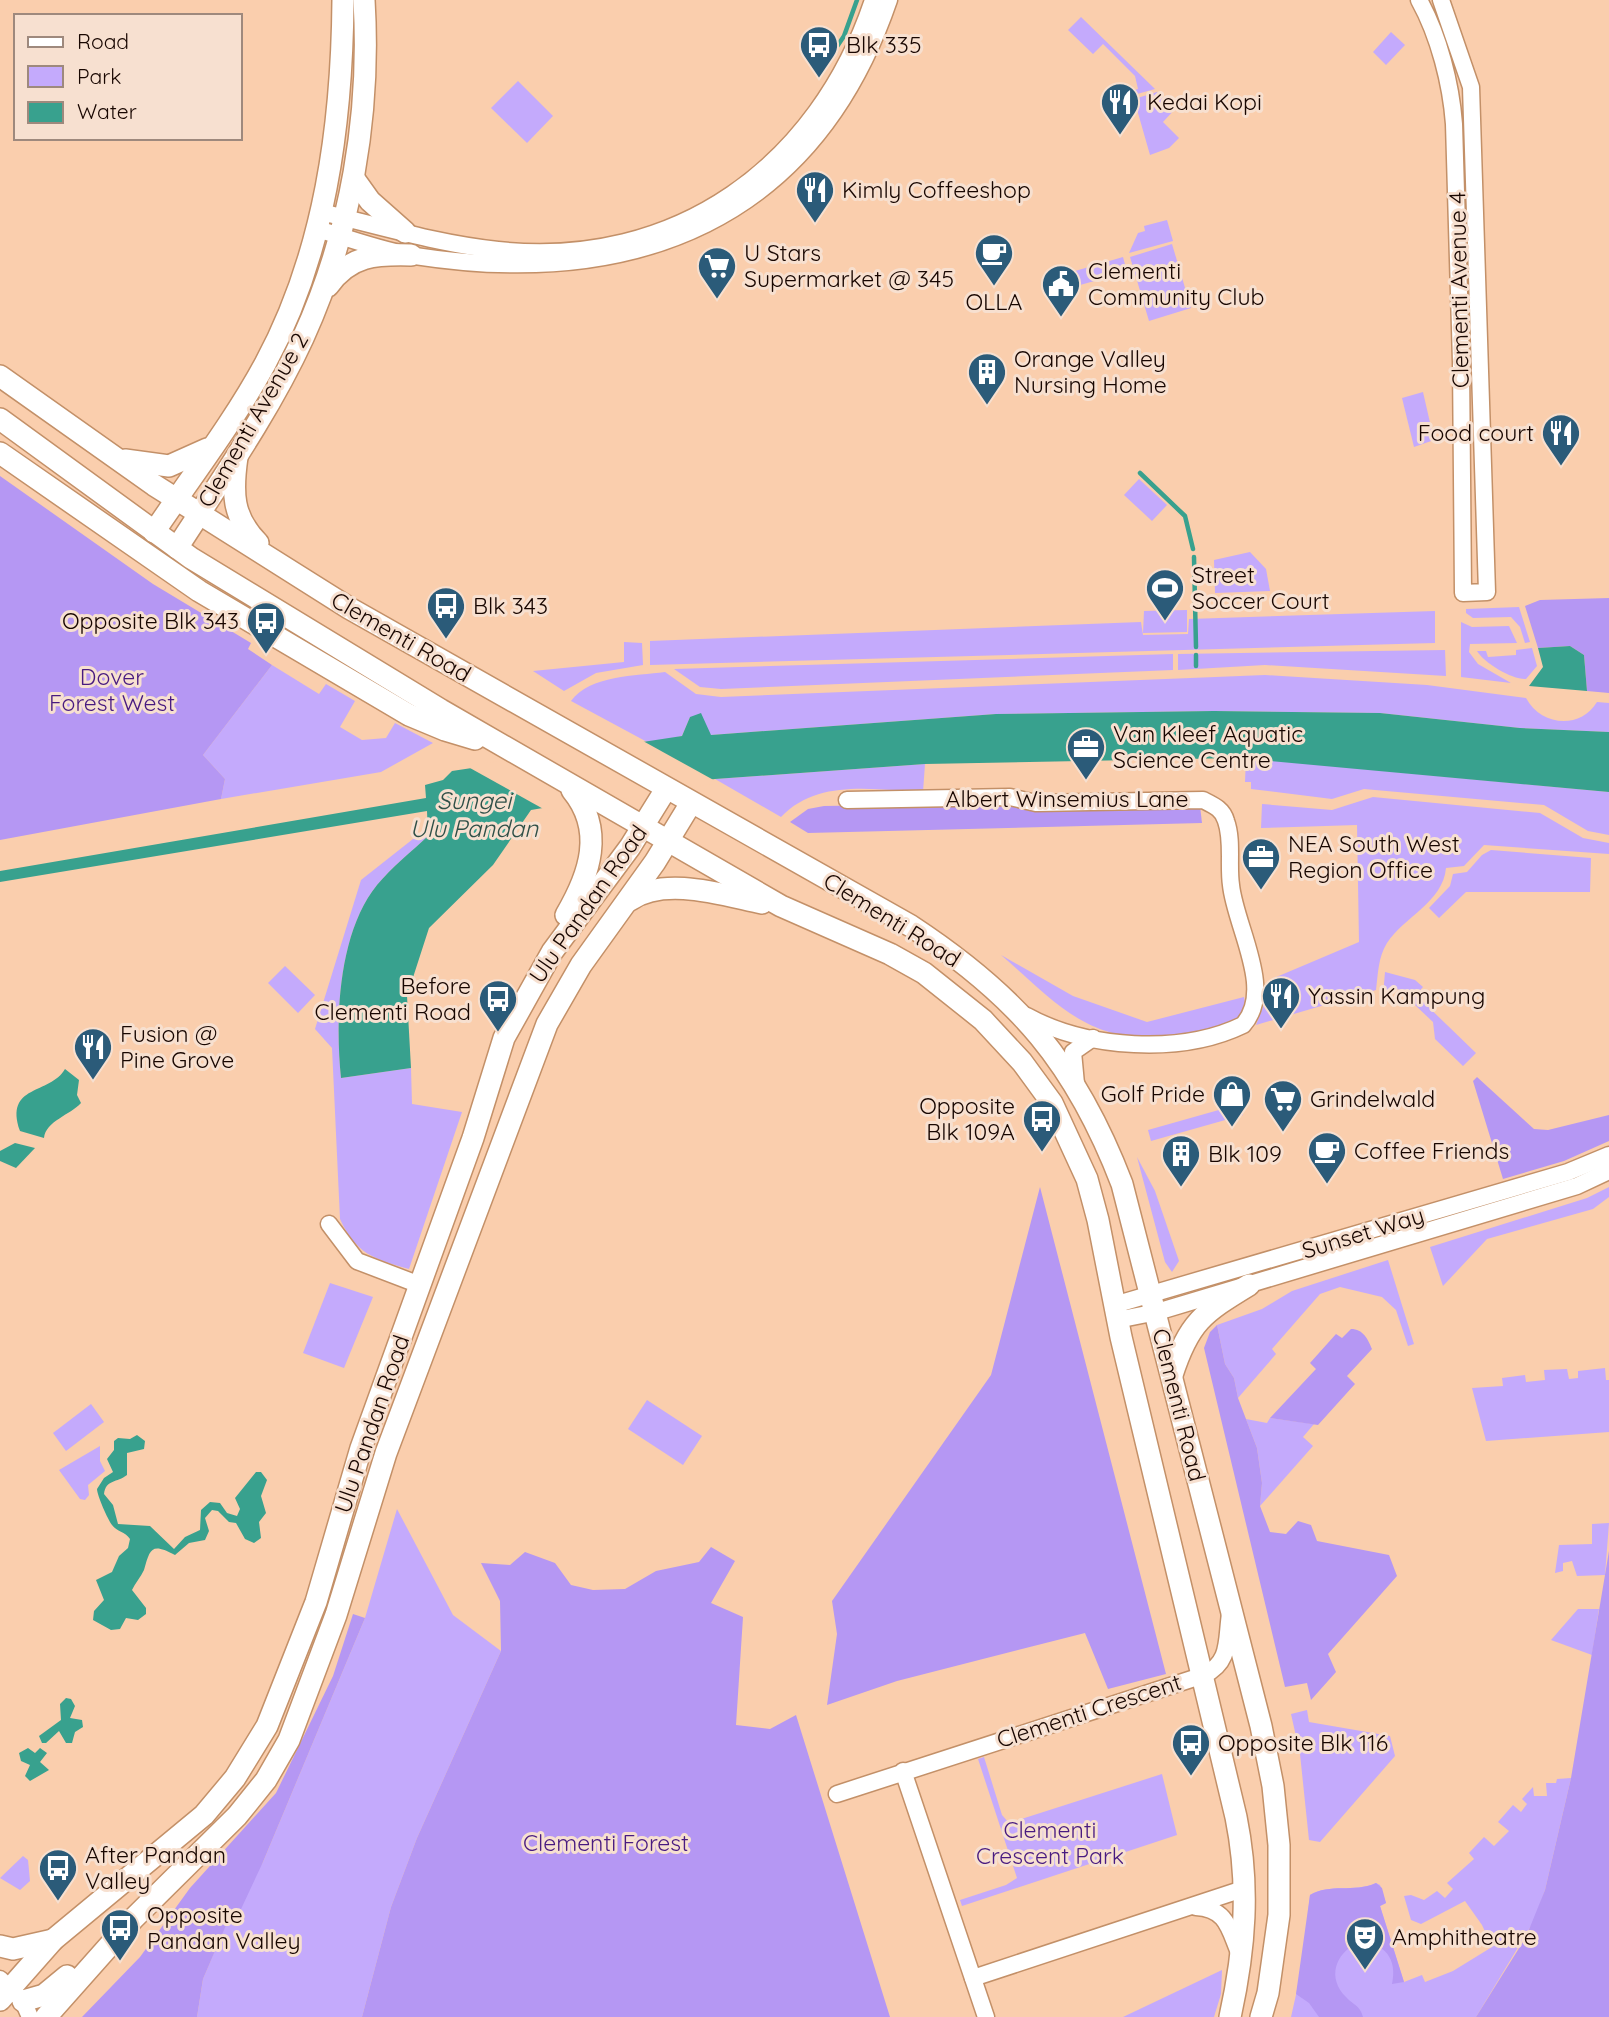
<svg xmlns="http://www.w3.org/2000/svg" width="1609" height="2017" font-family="Quicksand,sans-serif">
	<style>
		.green { fill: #c4aafc }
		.forest { fill: #b597f3 }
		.water { fill: #38a18e }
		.pier { fill: #facead }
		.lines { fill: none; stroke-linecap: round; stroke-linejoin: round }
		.stream { stroke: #38a18e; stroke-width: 4.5 }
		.minor-casing { stroke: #c39068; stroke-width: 19 }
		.major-casing { stroke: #c39068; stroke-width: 24 }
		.minor { stroke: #fff; stroke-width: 16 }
		.major { stroke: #fff; stroke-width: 21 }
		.labels { text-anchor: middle; stroke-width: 6; stroke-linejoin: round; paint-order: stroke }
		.poi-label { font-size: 23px; fill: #180600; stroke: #f7e0d0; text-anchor: start }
		.street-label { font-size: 23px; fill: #180600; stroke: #f7e0d0 }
		.park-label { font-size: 23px; fill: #481a80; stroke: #f7e0d0 }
		.water-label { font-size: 24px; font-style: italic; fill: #2f4f47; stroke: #f7e0d0 }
	</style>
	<rect width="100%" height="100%" fill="#facead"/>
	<g class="green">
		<path d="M1081,17L1155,89L1130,96L1128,92L1138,89L1135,76L1103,44L1093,54L1068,30Z"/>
		<path d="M1391,32L1405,45L1386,65L1373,52Z"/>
		<path d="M518,81L553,116L527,143L491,108Z"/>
		<path d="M1157,92L1175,109L1163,122L1179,138L1169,148L1150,155L1134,99Z"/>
		<path d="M1167,220L1173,241L1129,253L1138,233L1145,231L1144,226Z"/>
		<path d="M1172,244L1191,308L1149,321L1130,257Z"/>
		<path d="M1123,257L1127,272L1062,290L1058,276Z"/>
		<path d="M1423,392L1434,440L1414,447L1402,398Z"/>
		<path d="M1139,479L1167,505L1152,521L1124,495Z"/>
		<path d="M1250,552L1266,569L1270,591L1215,593L1214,560Z"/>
		<path d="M1519,607L1530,642L1525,643L1520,627L1511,617L1473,618L1466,613V609Z"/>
		<path d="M1187,610V632L1143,633L1144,611Z"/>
		<path d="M1435,611V643L650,665V641L1141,622L1143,635L1188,634L1189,619Z"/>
		<path d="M1461,622L1472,627L1509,626L1517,643L1470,644L1469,652L1478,664L1511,683L1461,677Z"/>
		<path d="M624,642L642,643L643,665L596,673L564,691L533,671L624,662Z"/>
		<path d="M1532,648L1537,666L1526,679C1513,680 1484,663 1477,651H1486L1488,657L1516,655V650Z"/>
		<path d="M1445,650L1446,676L1265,665L1178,670V654Z"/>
		<path d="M1173,654V670L721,689L700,687L674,669Z"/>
		<path d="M272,665L319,694L326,684L355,701L340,727L362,740L386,738L395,723L433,743L381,772L221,799L225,779L203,755Z"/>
		<path d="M665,672L696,694L721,697L1265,675L1427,685L1526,698C1541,726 1580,730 1597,702L1609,703V732L1520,728L1380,713L1214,711L996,714L711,735L690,717L682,736L649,743L571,701C590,675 636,676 665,672Z"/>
		<path d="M1246,758L1609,792V835L1588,831L1544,805L1364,789L1332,799L1251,789V782H1245Z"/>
		<path d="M925,764L923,792C875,790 818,778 781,817L715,779Z"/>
		<path d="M1373,797L1540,813L1583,838L1609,843V854L1484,845L1464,866L1446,868C1443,902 1404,917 1387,943C1378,957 1378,975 1376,990L1256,1025L1274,978L1359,942L1357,825L1261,828L1262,804L1332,810Z"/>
		<path d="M428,836C411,852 392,867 377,885C338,933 335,1020 341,1078L411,1068L412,1104L462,1112L409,1269C374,1259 356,1254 340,1219L332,1048L315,1029L361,880L413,839Z"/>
		<path d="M1491,850L1591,858L1590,892H1466L1439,918L1429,908L1450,886L1453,874L1467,872L1482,855Z"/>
		<path d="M1001,955L1073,996L1147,1022L1244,997C1247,1010 1241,1017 1230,1023C1207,1028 1180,1038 1157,1038C1084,1040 1052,999 1001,955Z"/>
		<path d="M285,966L315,995L298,1013L268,983Z"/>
		<path d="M1385,972L1415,980L1423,987L1416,995L1476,1053L1463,1066L1435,1039L1433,1022L1398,989L1383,996Z"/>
		<path d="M1240,1104L1243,1115L1151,1141L1148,1130Z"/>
		<path d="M1137,1157L1155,1191L1179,1261L1172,1272L1165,1262Z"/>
		<path d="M1609,1187V1197L1593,1209L1487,1239L1443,1286L1430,1247L1587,1198Z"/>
		<path d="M1388,1260L1414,1344L1408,1346L1396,1310L1382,1297L1340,1287L1320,1294L1272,1349L1276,1354L1238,1398L1234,1378L1225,1364L1217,1325L1262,1309L1292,1291Z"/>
		<path d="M330,1283L373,1297L344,1368L303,1353Z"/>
		<path d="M1605,1368L1606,1380H1609V1432L1486,1441L1472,1388L1503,1386L1502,1378L1525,1375L1526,1382L1545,1380L1544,1370L1567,1369L1569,1379L1578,1378V1371Z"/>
		<path d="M647,1400L702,1436L683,1465L628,1429Z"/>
		<path d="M91,1404L104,1422L66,1451L53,1433Z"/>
		<path d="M1270,1418L1314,1424L1303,1437L1313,1446L1260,1506L1262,1483L1257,1448L1246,1419L1267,1423Z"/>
		<path d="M100,1446V1461L105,1471L88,1485L89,1495L85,1500L80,1499L59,1470Z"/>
		<path d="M397,1509L453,1615L501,1651L417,1838L391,1907L362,2017H197L203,1979L227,1922L263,1862L365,1618Z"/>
		<path d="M1609,1523L1605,1575L1577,1576L1572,1561L1563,1563V1571L1555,1573L1559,1545L1592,1544V1524Z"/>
		<path d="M1578,1609H1599L1592,1655L1551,1640Z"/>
		<path d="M1307,1710L1309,1722L1390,1736L1395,1756L1320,1842L1309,1840L1300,1754L1291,1714Z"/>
		<path d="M984,1757L1002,1815L1009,1823L1162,1774L1177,1835L962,1906L960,1900L1006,1885L1017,1878L978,1759Z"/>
		<path d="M1571,1778L1545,1890L1534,1921L1476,2017H1291L1302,1968L1310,1895C1330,1883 1353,1893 1376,1883L1380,1885L1386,1903L1380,1906L1404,1982L1422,1975L1425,1982L1453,1971L1492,1947L1482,1925L1465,1901L1421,1924L1411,1920L1404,1896L1411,1895L1424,1900L1437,1891L1445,1898L1453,1889L1447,1883L1474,1859L1469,1853L1484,1837L1494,1846L1509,1831L1498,1822L1513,1805L1521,1812L1527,1804L1522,1799L1533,1787L1534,1796H1547L1546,1783H1556L1557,1779Z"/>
		<path d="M23,1856L28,1860L30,1881L20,1890L0,1878Z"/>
		<path d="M1222,1970L1221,1994L1214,2017H1123Z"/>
	</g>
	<g class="forest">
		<path d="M0,476L153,584L251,643L248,649L272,665L203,755L225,779L221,799L0,840Z"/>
		<path d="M1609,598V693L1587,691L1584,655L1570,646L1538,648L1525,606L1540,600Z"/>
		<path d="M1010,803L1200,806L1202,823L808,833L790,822L808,809L824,806Z"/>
		<path d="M1477,1077L1534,1129L1548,1130L1609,1115V1141L1564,1161L1503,1179L1473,1081Z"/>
		<path d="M1040,1187L1166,1674L1108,1689L1085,1633L897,1681L827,1705L837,1634L832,1601L991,1375Z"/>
		<path d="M1217,1325L1225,1364L1234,1378L1238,1398L1257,1448L1262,1483L1260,1506L1270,1532L1286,1534L1298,1521L1311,1525L1317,1541L1389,1555L1397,1576L1328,1654L1336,1672L1311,1700L1307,1683L1285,1687L1204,1348L1210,1332Z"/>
		<path d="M1351,1329C1363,1329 1368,1339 1372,1349L1347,1376L1355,1384L1318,1425L1270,1418L1316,1369L1310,1363L1336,1334L1342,1338Z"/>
		<path d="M711,1547L735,1561L711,1603L743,1617L736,1725L770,1729L796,1715L890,2017H362L391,1907L417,1838L501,1651L500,1601L481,1563L510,1565L525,1552L555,1563L571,1585L593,1590L625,1589L656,1571L699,1562Z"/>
		<path d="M1609,1551V2017H1476L1526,1937L1545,1890L1571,1778Z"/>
		<path d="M353,1614L365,1618L263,1862L235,1922L227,1923L203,1979L197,2017H82L140,1957L190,1888L276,1793L333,1676Z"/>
		<path d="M1376,1883L1382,1888L1386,1903L1380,1906L1404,1982L1392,1984C1398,1958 1383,1941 1357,1943C1335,1954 1327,1978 1346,1997C1353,2005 1360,2005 1363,2017H1319L1309,2003L1296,1994L1310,1895C1330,1883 1354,1893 1376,1883Z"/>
	</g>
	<g class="water">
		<path d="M1570,646L1584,655L1587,691L1529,686L1543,667L1538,648Z"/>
		<path d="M1214,711L1380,713L1520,728L1609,732V792L1237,758L925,764L715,779L531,810L493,865L429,928L407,996L411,1068L341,1078C335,1020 338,933 377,885C392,867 411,852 428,836L427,811L0,882V871L426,798L425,785L443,780L452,771L682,736L690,717L701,713L711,735L996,714Z"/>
		<path d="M65,1069L79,1080L77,1095L81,1103C70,1115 46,1121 44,1138L20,1131C4,1084 50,1095 65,1069Z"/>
		<path d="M15,1143L35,1148L16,1168L0,1161V1151Z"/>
		<path d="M137,1435L145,1441L144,1449L127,1453V1475C117,1483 106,1479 104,1494L113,1505L118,1524L150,1526L174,1549L185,1537L200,1530L201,1510L210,1502L220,1503L227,1513L237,1516L240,1509L235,1498L256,1472H261L267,1480L261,1496L266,1513L259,1522L261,1538L254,1543L245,1539L236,1523L229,1522L218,1511L212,1510L205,1518L209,1531L205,1540L189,1543L175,1555C151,1542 150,1549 144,1570C141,1577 135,1583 132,1590L146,1608V1614L138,1620L126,1618L120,1629L111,1630L93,1620L94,1611L104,1600L96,1580L112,1572L119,1556L128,1548L130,1539C125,1531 117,1532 112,1525C108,1520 97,1495 97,1489L104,1478L113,1472L107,1459L114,1450V1441L118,1438L130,1439Z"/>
		<path d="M66,1698L71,1699L75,1706L70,1718L82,1720L83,1727L75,1732L72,1743H66L59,1731L46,1743H42L39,1736L61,1720L60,1704Z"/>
		<path d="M40,1748L47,1753L40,1762L49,1770L30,1781L25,1776L30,1765L21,1761L19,1753L28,1748L35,1753Z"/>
	</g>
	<path class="pier" d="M643,741L719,783L547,811L470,768L479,764Z"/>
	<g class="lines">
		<g class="stream">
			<path d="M822,69L844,36L857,0"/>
			<path d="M1140,473L1185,516L1193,549"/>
			<path d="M1194,557L1196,647"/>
			<path d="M1196,655V666"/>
		</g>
		<g class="minor-casing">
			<g id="minor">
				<path d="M1419,0C1439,36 1451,84 1454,124L1461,362L1463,593L1487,592L1471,87L1441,0"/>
				<path d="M321,212C379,226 439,244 498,250C676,269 818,166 873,0"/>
				<path d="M317,229C349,238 382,251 415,256C635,290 813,222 889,0"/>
				<path d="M847,800L1010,797L1036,803L1203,800C1213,805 1223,809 1226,821C1233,840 1228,865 1231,885C1235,926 1275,990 1243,1025C1181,1055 1087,1049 1027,1016"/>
				<path d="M1076,1084L1073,1052L1093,1038"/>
				<path d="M329,1224L357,1261L420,1285"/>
				<path d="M1114,1305L1568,1172L1609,1155"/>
				<path d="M1117,1320L1157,1312L1577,1186L1609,1171"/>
				<path d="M903,1771L986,2017"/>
				<path d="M837,1794L1204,1675C1231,1662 1226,1640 1230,1614"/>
				<path d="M1196,1907C1229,1909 1229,1931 1241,1957"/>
				<path d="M973,1978L1246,1888"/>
				<path d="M0,1979L23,2001L30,2017"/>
			</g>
		</g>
		<g class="major-casing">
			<g id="major">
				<path d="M355,180L370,201L405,232"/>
				<path d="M328,286C350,255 376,254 411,255"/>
				<path d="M0,376L154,485L349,608L911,926C1019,997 1076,1064 1122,1184L1261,1726L1273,1786L1279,1845V1915L1268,1993L1261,2017"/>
				<path d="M0,419L191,558L441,710L781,906L890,954L924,973L983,1020L1022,1062L1052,1103L1087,1179L1098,1220L1121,1337L1236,1817C1250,1886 1245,1949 1230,2017"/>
				<path d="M0,453L199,591L409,715L445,730L475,739"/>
				<path d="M237,457C232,492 232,517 258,543"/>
				<path d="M125,460L169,466L207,449"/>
				<path d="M154,532C191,477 233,423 265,364C325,253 342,125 343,0"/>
				<path d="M177,548C221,480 269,412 303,338C351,233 371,114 364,0"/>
				<path d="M630,900C665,876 723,895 762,903"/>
				<path d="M566,915C590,874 605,830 572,790"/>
				<path d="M1172,1375C1189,1322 1203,1313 1249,1285"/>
				<path d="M0,1946L13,1949L53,1940"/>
				<path d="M0,2000L53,1940L204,1815L235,1778L267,1726L316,1602L361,1448L473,1138L504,1038L552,952L630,847L666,789"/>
				<path d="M23,2001L44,1995L67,1976"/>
				<path d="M46,2017L133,1919L237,1816L266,1780L289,1740L336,1615L386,1453L547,1024L581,965L655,862L691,803"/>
			</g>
		</g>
		<use href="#minor" class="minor"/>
		<use href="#major" class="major"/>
	</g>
	<defs>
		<g id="bus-pin" transform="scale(2.0125)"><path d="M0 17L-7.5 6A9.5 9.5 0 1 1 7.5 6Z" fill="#2b5b79" stroke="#f7e0d0"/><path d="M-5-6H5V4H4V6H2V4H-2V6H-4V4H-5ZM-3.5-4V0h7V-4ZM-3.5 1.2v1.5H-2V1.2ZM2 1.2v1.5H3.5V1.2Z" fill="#fff"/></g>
		<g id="restaurant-pin" transform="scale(2.0125)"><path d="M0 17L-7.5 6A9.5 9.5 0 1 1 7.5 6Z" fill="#2b5b79" stroke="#f7e0d0"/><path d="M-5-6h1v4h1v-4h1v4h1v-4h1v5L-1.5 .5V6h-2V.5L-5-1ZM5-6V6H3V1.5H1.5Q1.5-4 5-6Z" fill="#fff"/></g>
		<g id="cafe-pin" transform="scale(2.0125)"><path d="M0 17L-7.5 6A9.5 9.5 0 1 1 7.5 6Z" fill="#2b5b79" stroke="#f7e0d0"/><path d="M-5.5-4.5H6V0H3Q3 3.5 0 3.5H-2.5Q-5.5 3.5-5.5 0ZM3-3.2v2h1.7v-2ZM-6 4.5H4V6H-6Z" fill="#fff"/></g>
		<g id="supermarket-pin" transform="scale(2.0125)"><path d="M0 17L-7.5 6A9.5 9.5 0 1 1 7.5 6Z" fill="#2b5b79" stroke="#f7e0d0"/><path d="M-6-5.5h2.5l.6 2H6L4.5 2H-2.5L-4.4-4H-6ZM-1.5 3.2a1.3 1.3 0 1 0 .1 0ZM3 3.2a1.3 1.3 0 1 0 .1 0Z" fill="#fff"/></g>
		<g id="civic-pin" transform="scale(2.0125)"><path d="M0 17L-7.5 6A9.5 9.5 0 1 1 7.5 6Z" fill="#2b5b79" stroke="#f7e0d0"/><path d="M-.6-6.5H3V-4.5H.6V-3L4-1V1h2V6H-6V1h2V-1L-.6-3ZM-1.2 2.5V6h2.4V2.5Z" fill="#fff"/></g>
		<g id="building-pin" transform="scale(2.0125)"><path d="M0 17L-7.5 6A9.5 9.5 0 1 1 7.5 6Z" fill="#2b5b79" stroke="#f7e0d0"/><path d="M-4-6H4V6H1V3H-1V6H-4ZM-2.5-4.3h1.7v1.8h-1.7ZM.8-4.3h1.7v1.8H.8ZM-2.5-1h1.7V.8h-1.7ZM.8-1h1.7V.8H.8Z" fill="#fff"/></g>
		<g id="stadium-pin" transform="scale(2.0125)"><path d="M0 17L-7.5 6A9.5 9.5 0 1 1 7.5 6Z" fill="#2b5b79" stroke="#f7e0d0"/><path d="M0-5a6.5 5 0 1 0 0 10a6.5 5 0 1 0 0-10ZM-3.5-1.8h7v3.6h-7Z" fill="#fff"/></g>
		<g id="office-pin" transform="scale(2.0125)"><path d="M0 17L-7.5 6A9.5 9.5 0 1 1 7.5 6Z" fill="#2b5b79" stroke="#f7e0d0"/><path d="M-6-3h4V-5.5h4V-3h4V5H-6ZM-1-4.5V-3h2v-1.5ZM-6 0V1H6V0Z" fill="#fff"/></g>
		<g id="shop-pin" transform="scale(2.0125)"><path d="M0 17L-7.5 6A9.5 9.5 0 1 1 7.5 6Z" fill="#2b5b79" stroke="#f7e0d0"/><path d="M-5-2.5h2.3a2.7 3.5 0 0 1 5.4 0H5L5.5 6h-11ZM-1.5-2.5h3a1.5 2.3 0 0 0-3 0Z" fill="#fff"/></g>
		<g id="theatre-pin" transform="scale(2.0125)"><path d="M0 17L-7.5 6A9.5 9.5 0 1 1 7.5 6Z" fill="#2b5b79" stroke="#f7e0d0"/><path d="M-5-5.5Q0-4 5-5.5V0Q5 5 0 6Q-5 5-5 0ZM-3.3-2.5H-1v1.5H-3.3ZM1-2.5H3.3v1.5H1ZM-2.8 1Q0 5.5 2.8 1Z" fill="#fff"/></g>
	</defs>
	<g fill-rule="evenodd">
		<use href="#bus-pin" x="819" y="45"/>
		<use href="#restaurant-pin" x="1120" y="102"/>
		<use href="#restaurant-pin" x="815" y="190"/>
		<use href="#cafe-pin" x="994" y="253"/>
		<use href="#supermarket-pin" x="717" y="266"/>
		<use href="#civic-pin" x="1061" y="284"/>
		<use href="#building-pin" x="987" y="372"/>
		<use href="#restaurant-pin" x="1561" y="433"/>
		<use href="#stadium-pin" x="1165" y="588"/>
		<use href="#bus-pin" x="446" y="606"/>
		<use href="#bus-pin" x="266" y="621"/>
		<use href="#office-pin" x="1086" y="747"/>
		<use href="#office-pin" x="1261" y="857"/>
		<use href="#restaurant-pin" x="1281" y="996"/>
		<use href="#bus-pin" x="498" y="999"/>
		<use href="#restaurant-pin" x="93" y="1047"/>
		<use href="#shop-pin" x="1232" y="1094"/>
		<use href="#supermarket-pin" x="1283" y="1099"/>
		<use href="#bus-pin" x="1042" y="1119"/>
		<use href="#cafe-pin" x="1327" y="1151"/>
		<use href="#building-pin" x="1181" y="1154"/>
		<use href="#bus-pin" x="1191" y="1743"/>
		<use href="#bus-pin" x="58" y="1868"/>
		<use href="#bus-pin" x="120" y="1928"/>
		<use href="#theatre-pin" x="1365" y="1937"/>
	</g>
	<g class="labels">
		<g class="poi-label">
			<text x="846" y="53">Blk 335</text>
			<text x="1147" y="110">Kedai Kopi</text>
			<text x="842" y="198">Kimly Coffeeshop</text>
			<text x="744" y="261">U Stars<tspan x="744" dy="26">Supermarket @ 345</tspan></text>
			<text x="1088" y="279">Clementi<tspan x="1088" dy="26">Community Club</tspan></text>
			<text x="994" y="310" text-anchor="middle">OLLA</text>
			<text x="1014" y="367">Orange Valley<tspan x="1014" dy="26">Nursing Home</tspan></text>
			<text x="1534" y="441" text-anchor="end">Food court</text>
			<text x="1192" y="583">Street<tspan x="1192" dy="26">Soccer Court</tspan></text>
			<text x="473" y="614">Blk 343</text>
			<text x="239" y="629" text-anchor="end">Opposite Blk 343</text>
			<text x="1113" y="742">Van Kleef Aquatic<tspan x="1113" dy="26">Science Centre</tspan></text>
			<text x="1288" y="852">NEA South West<tspan x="1288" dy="26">Region Office</tspan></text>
			<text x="471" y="994" text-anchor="end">Before<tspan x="471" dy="26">Clementi Road</tspan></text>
			<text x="1308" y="1004">Yassin Kampung</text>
			<text x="120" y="1042">Fusion @<tspan x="120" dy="26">Pine Grove</tspan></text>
			<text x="1205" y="1102" text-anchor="end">Golf Pride</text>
			<text x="1310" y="1107">Grindelwald</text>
			<text x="1015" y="1114" text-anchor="end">Opposite<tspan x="1015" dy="26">Blk 109A</tspan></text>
			<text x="1354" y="1159">Coffee Friends</text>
			<text x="1208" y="1162">Blk 109</text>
			<text x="1218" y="1751">Opposite Blk 116</text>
			<text x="85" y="1863">After Pandan<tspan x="85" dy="26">Valley</tspan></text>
			<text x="147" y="1923">Opposite<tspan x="147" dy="26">Pandan Valley</tspan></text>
			<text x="1392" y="1945">Amphitheatre</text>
		</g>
		<g class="street-label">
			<text transform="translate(1459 290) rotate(-91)" y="8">Clementi Avenue 4</text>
			<text transform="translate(253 420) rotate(-60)" y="8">Clementi Avenue 2</text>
			<text transform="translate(401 637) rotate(30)" y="8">Clementi Road</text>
			<text x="1067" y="807">Albert Winsemius Lane</text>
			<text transform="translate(588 904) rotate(-55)" y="8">Ulu Pandan Road</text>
			<text transform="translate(892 920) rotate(32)" y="8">Clementi Road</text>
			<text transform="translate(1363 1233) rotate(-17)" y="8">Sunset Way</text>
			<text transform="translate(1179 1405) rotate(76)" y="8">Clementi Road</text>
			<text transform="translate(372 1424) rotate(-71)" y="8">Ulu Pandan Road</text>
			<text transform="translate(1089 1711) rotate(-18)" y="8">Clementi Crescent</text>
		</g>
		<g class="park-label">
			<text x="112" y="685">Dover<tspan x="112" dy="26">Forest West</tspan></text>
			<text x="1050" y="1838">Clementi<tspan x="1050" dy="26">Crescent Park</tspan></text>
			<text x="606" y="1851">Clementi Forest</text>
		</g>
		<g class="water-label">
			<text x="474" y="809">Sungei<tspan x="474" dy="28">Ulu Pandan</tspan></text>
		</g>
	</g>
	<rect x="14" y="14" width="228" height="126" fill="#f7e0d0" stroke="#9e897d" stroke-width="2"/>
	<rect x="28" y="37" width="35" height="10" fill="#ffffff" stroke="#9e897d" stroke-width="2"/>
	<text x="77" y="49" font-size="21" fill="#180600">Road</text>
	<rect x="28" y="66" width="35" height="21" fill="#c4aafc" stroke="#9e897d" stroke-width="2"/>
	<text x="77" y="84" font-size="21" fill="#180600">Park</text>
	<rect x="28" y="102" width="35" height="21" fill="#38a18e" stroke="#9e897d" stroke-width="2"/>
	<text x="77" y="119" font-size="21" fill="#180600">Water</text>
</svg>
